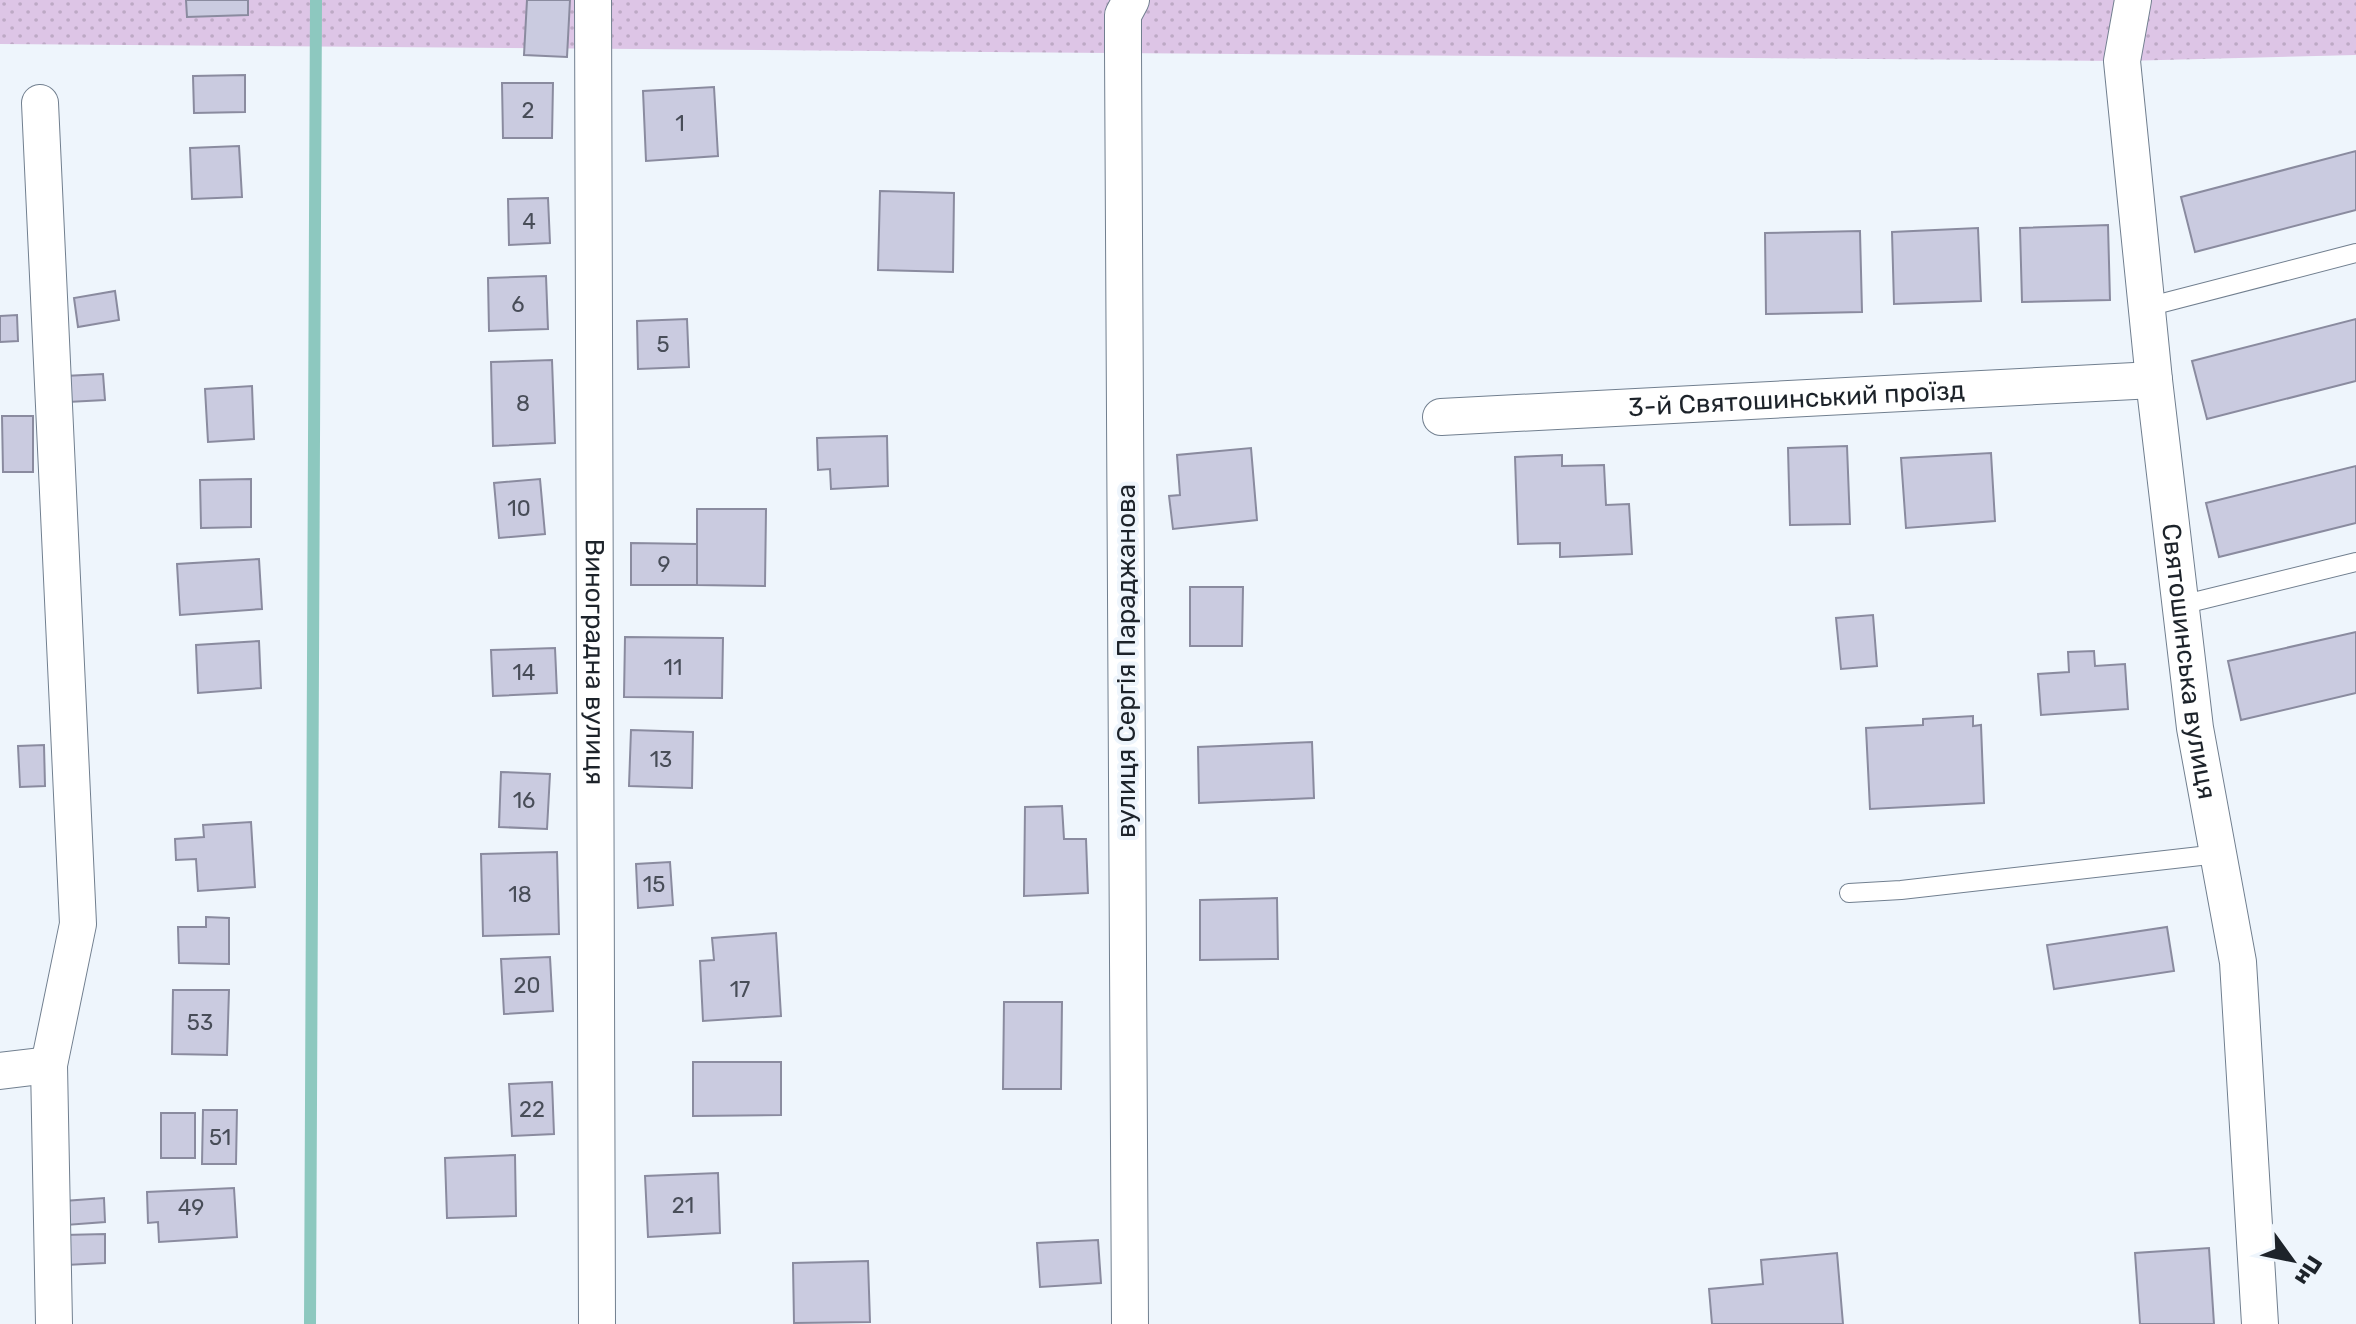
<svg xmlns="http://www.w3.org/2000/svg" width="2356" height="1324" font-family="Rubik,sans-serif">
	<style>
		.grass { fill: url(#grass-dots) }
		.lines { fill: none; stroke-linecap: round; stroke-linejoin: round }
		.stream { stroke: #8dc8bf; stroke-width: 12 }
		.building { fill: #cacbe0; stroke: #8a8b9f; stroke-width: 2 }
		.lane-casing { stroke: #717f8f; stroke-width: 20 }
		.street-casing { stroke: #717f8f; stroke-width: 38 }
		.lane { stroke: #fff; stroke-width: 18 }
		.street { stroke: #fff; stroke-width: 36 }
		.labels { text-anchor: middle; stroke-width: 8; stroke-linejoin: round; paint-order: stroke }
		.number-label { font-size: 22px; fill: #484d58 }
		.street-label { font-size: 26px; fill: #1d232a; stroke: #eef5fc }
	</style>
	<defs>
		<pattern id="grass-dots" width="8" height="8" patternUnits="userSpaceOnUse" patternTransform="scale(2)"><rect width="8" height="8" fill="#ddc5e6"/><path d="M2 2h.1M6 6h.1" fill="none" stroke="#bda9c5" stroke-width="1.8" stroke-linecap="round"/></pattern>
	</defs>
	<rect width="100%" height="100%" fill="#eef5fc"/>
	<path class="grass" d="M0,0H2356V55L2122,61L0,44Z"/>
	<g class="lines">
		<path class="stream" d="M310,1324L316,0"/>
	</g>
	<g class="building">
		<path d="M186,0H248V15L187,17Z"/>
		<path d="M527,0H570L567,57L524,55Z"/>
		<path d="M245,75V112L194,113L193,76Z"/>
		<path d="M502,83H553L552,138H503Z"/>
		<path d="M714,87L718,156L646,161L643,91Z"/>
		<path d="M239,146L242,197L192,199L190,148Z"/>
		<path d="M2356,151V210L2195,252L2181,197Z"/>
		<path d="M880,191L954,193L953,272L878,270Z"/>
		<path d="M548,198L550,243L509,245L508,199Z"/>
		<path d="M2108,225L2110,300L2022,302L2020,228Z"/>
		<path d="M1978,228L1981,301L1894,304L1892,232Z"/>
		<path d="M1860,231L1862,312L1766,314L1765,233Z"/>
		<path d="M546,276L548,329L489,331L488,278Z"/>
		<path d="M115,291L119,320L78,327L74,298Z"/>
		<path d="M17,315L18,341L0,342V316Z"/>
		<path d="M687,319L689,367L638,369L637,321Z"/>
		<path d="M2356,319V381L2207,419L2192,361Z"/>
		<path d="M552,360L555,443L493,446L491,362Z"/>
		<path d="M103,374L105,400L68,402L65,376Z"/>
		<path d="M252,386L254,439L208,442L205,389Z"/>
		<path d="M2,416H33V472H3Z"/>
		<path d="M887,436L888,486L831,489L830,469L818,470L817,438Z"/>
		<path d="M1847,446L1850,524L1790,525L1788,448Z"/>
		<path d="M1251,448L1257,520L1173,529L1169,496L1180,495L1177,455Z"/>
		<path d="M1991,453L1995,521L1906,528L1901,458Z"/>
		<path d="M1562,455V466L1604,465L1606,505L1629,504L1632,554L1560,557V543L1518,544L1515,457Z"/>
		<path d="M2356,466V523L2219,557L2206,503Z"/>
		<path d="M251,479V527L201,528L200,480Z"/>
		<path d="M540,479L545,534L499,538L494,483Z"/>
		<path d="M697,509H766L765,586L697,585Z"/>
		<path d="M631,543L697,544V585H631Z"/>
		<path d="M259,559L262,609L180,615L177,564Z"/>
		<path d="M1190,587H1243L1242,646H1190Z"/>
		<path d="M1873,615L1877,666L1841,669L1836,618Z"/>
		<path d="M2356,632V693L2241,720L2228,661Z"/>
		<path d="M625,637L723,638L722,698L624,697Z"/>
		<path d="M259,641L261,688L198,693L196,645Z"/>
		<path d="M555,648L557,693L493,696L491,650Z"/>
		<path d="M2094,651L2095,666L2125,664L2128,709L2041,715L2038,674L2069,672L2068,652Z"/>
		<path d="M1973,716V726L1981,725L1984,803L1870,809L1866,728L1923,725V719Z"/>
		<path d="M631,730L693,732L692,788L629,786Z"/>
		<path d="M1312,742L1314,798L1199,803L1198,747Z"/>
		<path d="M44,745L45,786L20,787L18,746Z"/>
		<path d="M501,772L550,774L547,829L499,827Z"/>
		<path d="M1062,806L1064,839H1086L1088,893L1024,896L1025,807Z"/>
		<path d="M251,822L255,887L198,891L196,859L176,860L175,839L204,837L203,825Z"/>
		<path d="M557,852L559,934L483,936L481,854Z"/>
		<path d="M670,862L673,905L638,908L636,864Z"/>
		<path d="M1277,898L1278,959L1200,960V900Z"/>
		<path d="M206,917L229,918V964L179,963L178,927H206Z"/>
		<path d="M2167,927L2174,971L2054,989L2047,945Z"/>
		<path d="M776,933L781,1016L703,1021L700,961L714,960L712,938Z"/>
		<path d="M550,957L553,1011L504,1014L501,959Z"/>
		<path d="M173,990H229L227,1055L172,1054Z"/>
		<path d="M1004,1002H1062L1061,1089H1003Z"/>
		<path d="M693,1062H781V1115L693,1116Z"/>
		<path d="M552,1082L554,1134L512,1136L509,1084Z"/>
		<path d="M203,1110H237L236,1164H202Z"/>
		<rect x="161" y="1113" width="34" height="45"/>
		<path d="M515,1155L516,1216L447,1218L445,1158Z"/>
		<path d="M718,1173L720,1233L648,1237L645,1176Z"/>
		<path d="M234,1188L237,1237L159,1242L158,1222L148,1223L147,1192Z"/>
		<path d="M104,1198L105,1222L66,1225L64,1201Z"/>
		<path d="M105,1234V1263L66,1265L64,1235Z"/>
		<path d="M1098,1240L1101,1283L1040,1287L1037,1243Z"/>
		<path d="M2209,1248L2214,1324H2140L2135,1253Z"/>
		<path d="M1837,1253L1843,1324H1712L1709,1289L1763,1284L1761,1260Z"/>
		<path d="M868,1261L870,1322L794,1323L793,1263Z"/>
	</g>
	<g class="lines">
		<g class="lane-casing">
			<g id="lane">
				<path d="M2147,307L2356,253"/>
				<path d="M2181,605L2356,562"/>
				<path d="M1849,893L1901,890L2218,854"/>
			</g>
		</g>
		<g class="street-casing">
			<g id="street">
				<path id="s1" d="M593,0L597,1324"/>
				<path id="s2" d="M2133,0L2122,61L2154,380L2195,728L2238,962L2260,1324"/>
				<path d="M40,103L78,924L49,1065L54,1324"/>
				<path id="s3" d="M1441,417L2154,380"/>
				<path d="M0,1071L49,1065"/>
				<path d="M1130,1324L1123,51V15L1131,0"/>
			</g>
		</g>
		<use href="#lane" class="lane"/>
		<use href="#street" class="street"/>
	</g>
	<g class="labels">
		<g class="number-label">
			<text x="528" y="118">2</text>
			<text x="680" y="131">1</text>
			<text x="529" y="229">4</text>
			<text x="518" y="312">6</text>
			<text x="663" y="352">5</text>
			<text x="523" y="411">8</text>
			<text x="519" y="516">10</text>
			<text x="664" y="572">9</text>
			<text x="673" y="675">11</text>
			<text x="524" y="680">14</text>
			<text x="661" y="767">13</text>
			<text x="524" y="808">16</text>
			<text x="654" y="892">15</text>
			<text x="520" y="902">18</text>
			<text x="527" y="993">20</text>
			<text x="740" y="997">17</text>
			<text x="200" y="1030">53</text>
			<text x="532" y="1117">22</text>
			<text x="220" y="1145">51</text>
			<text x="683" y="1213">21</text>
			<text x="191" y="1215">49</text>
		</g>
		<g class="street-label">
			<text dy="9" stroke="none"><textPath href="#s3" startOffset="356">3-й Святошинський проїзд</textPath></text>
			<text transform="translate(1126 661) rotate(-90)" y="9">вулиця Сергія Параджанова</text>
			<text dy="9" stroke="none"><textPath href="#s1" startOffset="662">Виноградна вулиця</textPath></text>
			<text dy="9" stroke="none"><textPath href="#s2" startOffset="666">Святошинська вулиця</textPath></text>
		</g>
	</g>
	<g transform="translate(2292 1260) rotate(123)" stroke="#eef5fc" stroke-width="6" paint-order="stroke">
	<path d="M0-6L14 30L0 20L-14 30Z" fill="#1d232a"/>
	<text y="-12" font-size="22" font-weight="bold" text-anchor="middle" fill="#1d232a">Пн</text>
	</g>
</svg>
